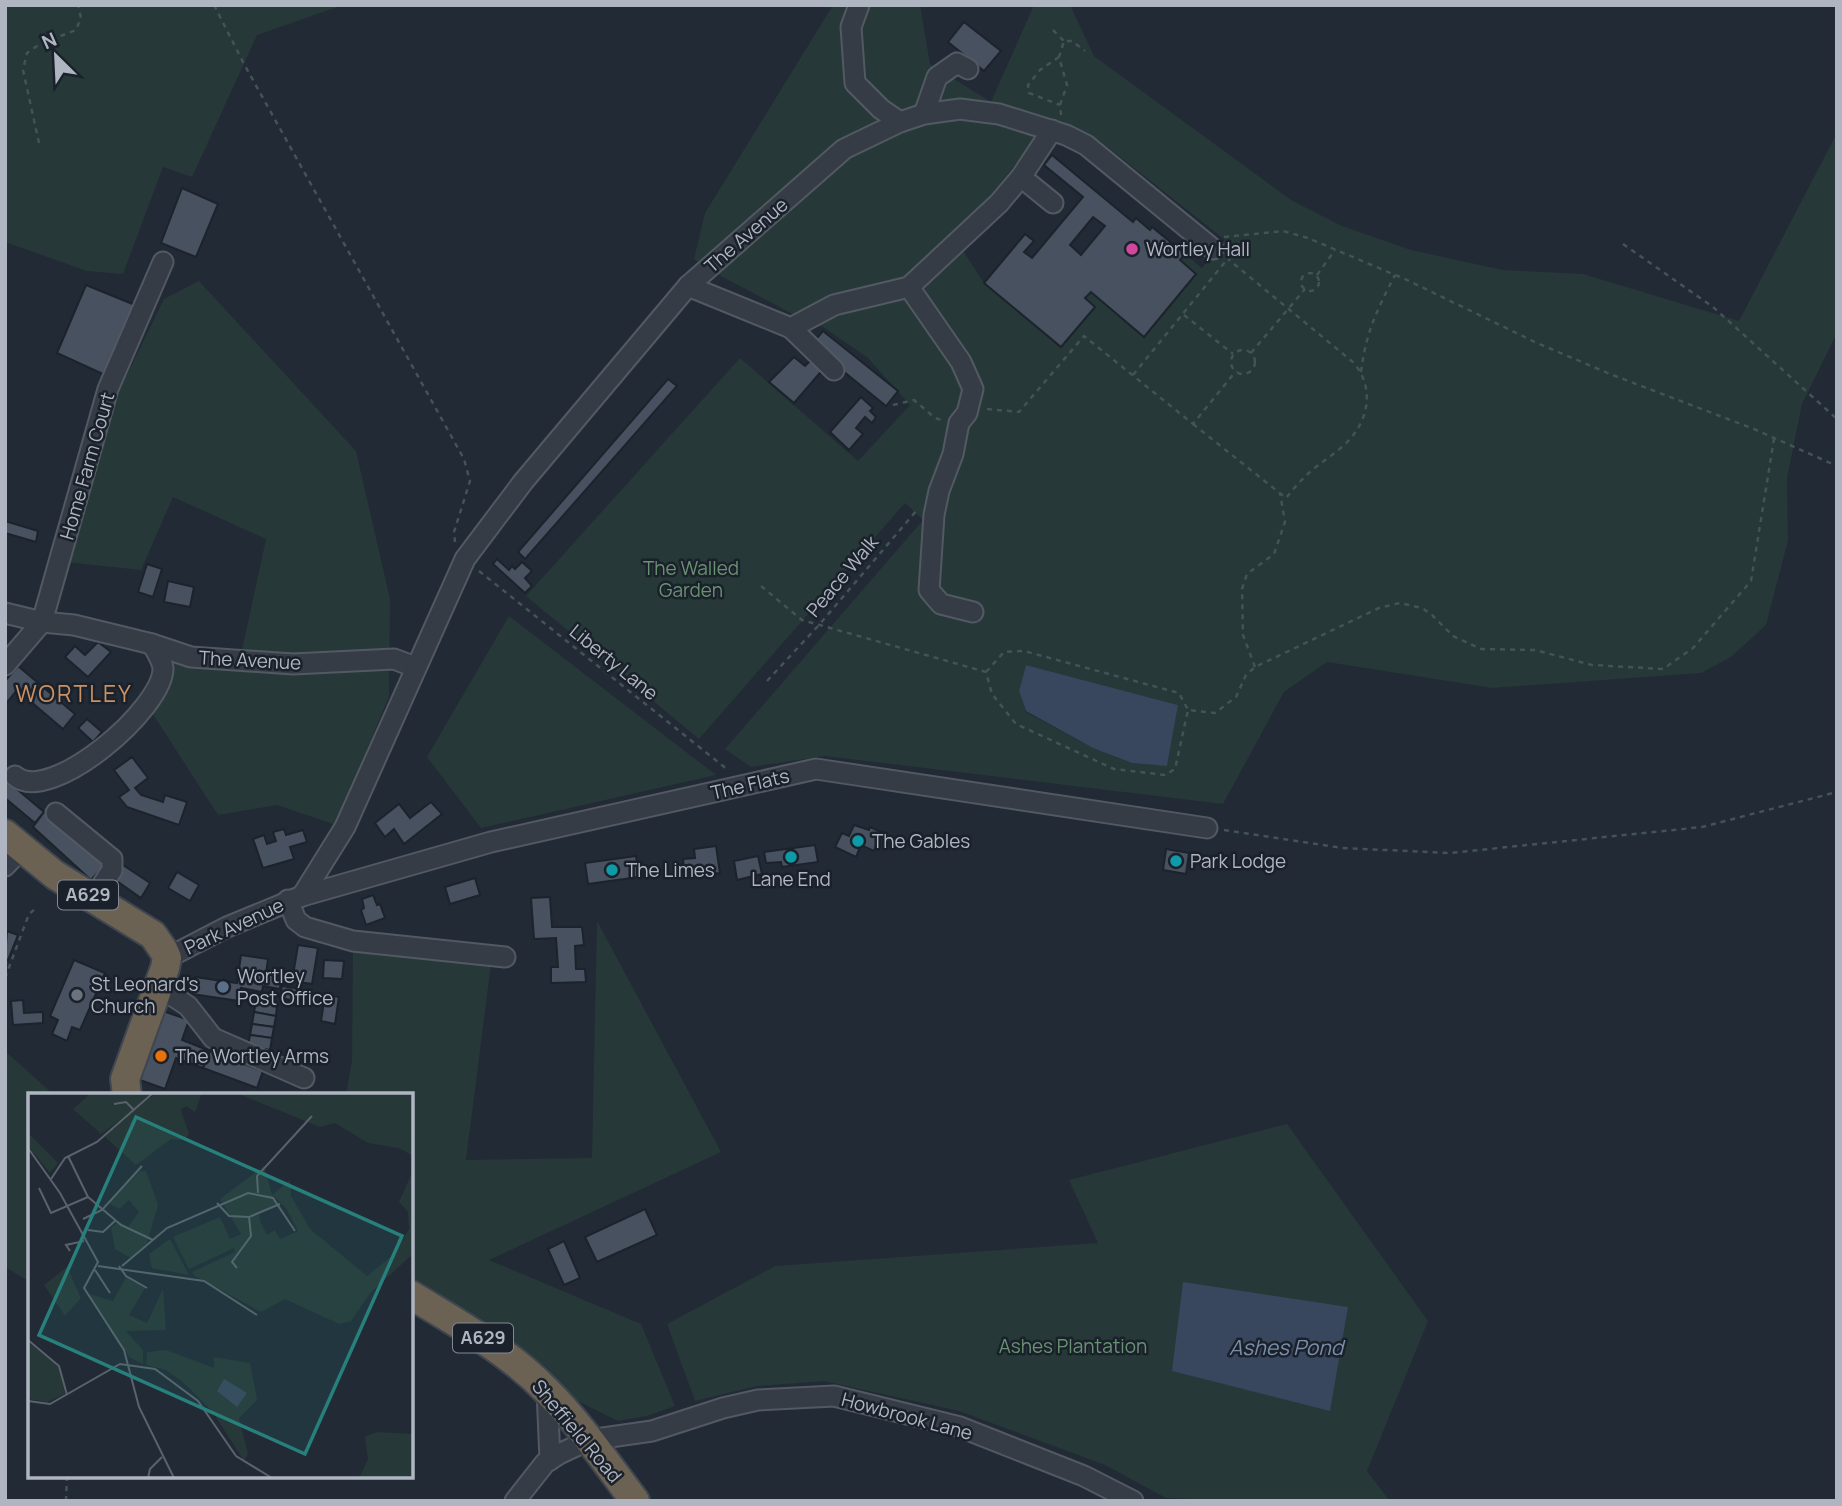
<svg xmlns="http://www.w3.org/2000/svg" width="1842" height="1506" font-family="Manrope,sans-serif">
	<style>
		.green { fill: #273838; fill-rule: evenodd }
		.water { fill: #38475d }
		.building { fill: #48515f; stroke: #1c232c; stroke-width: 2; fill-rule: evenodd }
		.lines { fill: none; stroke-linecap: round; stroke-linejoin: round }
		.minor-casing { stroke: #525963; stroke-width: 23 }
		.highway-casing { stroke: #3f4650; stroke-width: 32 }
		.path { stroke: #435356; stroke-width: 2.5; stroke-dasharray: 5 5; stroke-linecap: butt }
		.minor { stroke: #353c46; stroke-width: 19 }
		.highway { stroke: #6b6253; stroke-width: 28 }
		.hotel-dot { fill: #d1479c; stroke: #1a212a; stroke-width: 2.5 }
		.culture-dot { fill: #0f9aa8; stroke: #1a212a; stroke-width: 2.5 }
		.service-dot { fill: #5c6f8a; stroke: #1a212a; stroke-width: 2.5 }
		.worship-dot { fill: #6b7280; stroke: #1a212a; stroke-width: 2.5 }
		.food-dot { fill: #e8710a; stroke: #1a212a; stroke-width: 2.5 }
		.labels { text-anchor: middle; stroke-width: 5; stroke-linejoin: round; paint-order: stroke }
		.shield { fill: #1a212a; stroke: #828994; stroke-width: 2 }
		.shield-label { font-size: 18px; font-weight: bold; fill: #afb6c2 }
		.street-label { font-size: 19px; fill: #afb6c2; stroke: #1a212a }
		.poi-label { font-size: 19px; fill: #afb6c2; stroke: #1a212a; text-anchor: start }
		.park-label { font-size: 19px; fill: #699173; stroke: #1a212a }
		.water-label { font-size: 21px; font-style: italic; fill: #7a8da9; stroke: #1a212a }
		.quarter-label { font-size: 23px; letter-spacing: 2px; fill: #c99164; stroke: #1a212a }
		.inset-road { fill: none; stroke: #5a626d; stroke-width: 2 }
		.view { fill: #27807b; fill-opacity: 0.15; stroke: #27807b; stroke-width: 3.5 }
		.inset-edge { fill: none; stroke: #afb6c2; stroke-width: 3.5 }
	</style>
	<rect width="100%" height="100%" fill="#222a35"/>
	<g class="green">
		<path d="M5,5H343L257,35L192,177L163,167L123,274L87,271L5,242Z"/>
		<path d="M833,5H920L930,64L991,102L1034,5H1070L1094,56L1291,200L1342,226L1411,250L1503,270L1583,274L1739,321L1837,133V333L1802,404L1787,478L1788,540L1766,625L1731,657L1701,673L1492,688L1327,662L1284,692L1223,804L825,756L751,767L725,749L923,520L905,503L699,739L526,596L740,358L858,461L910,405L867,357L823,327L800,318L721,276L694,259L705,213ZM992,102L1060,121L1100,141L1225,240L1202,268L1185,254L1180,260L1196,274L1144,336L1091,292L1085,298L1095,307L1061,347L984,283L954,237L1000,184L1037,136L980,118ZM1026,665L1178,705L1167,765L1132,763L1093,748L1026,712L1019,691Z"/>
		<path d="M199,281L356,451L390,599L389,696L336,825L277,805L218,815L145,702L166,647L241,655L266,539L173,497L141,570L66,562L121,387L164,299Z"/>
		<path d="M509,616L716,775L481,828L427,757Z"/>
		<path d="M597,921L721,1152L489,1260L641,1324L675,1406L647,1416L618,1421L574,1399L547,1368L490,1325L411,1279V1095H346L352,1061L353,946L491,964L466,1160L592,1158Z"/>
		<path d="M5,1051L54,1095H30V1282L5,1267Z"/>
		<path d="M1287,1124L1428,1321L1367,1471L1390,1501H1197L1194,1499L1166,1498L1105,1465L959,1411L824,1381L757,1386L695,1401L667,1324L775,1266L1098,1243L1069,1180Z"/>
	</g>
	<g class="water">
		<path d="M1026,665L1178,705L1167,766L1132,763L1093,748L1026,711L1019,691Z"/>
		<path d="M1183,1282L1348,1307L1330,1411L1172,1371Z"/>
	</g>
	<g class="building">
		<path d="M964,22L1001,51L984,71L948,42Z"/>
		<path d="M1052,155L1133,222L1136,218L1150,230L1152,227L1185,254L1180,260L1196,274L1144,337L1091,292L1085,298L1095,307L1061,347L984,283L1025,234L1034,241L1024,252L1032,258L1083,197L1044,165ZM1093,217L1105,226L1081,255L1070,245Z"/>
		<path d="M182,188L218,204L196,257L161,243Z"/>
		<path d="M86,285L135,305L105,375L57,353Z"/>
		<path d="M823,331L898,391L886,406L811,345Z"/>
		<path d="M794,357L805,366L814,357L825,367L794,403L769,382Z"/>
		<path d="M668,379L677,386L525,559L518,552Z"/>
		<path d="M861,397L873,408L870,411L876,417L872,423L865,417L856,428L863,434L849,450L830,432Z"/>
		<path d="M5,521L38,531L36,542L5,533Z"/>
		<path d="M497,559L509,570L512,566L515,569L522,562L532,571L525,578L532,586L525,593L493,564Z"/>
		<path d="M147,564L162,569L153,597L138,592Z"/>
		<path d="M168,581L194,587L190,607L164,602Z"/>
		<path d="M98,642L111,652L88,677L65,657L75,646L85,655Z"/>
		<path d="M18,666L75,714L63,729L17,690L5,705V681Z"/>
		<path d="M87,719L102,732L93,742L78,728Z"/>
		<path d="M132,757L148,778L135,788L141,795L163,802L165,795L187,802L179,825L127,807L119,797L129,790L114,770Z"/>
		<path d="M5,779L44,812L35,823L5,798Z"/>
		<path d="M431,802L442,814L404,844L394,829L385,837L375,823L399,804L410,818Z"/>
		<path d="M44,812L105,865L91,880L33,827Z"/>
		<path d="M854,825L869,830L870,827L881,832L874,851L861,845L856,857L835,847L842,833L849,836Z"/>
		<path d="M284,829L286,835L303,830L307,842L290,847L294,859L263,868L253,839L264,835L267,844L276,841L273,832Z"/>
		<path d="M815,845L818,862L782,867L781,862L766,863L764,852Z"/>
		<path d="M716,846L720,873L685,877L683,859L695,858L694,849Z"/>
		<path d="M1166,849L1189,853L1186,874L1163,870Z"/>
		<path d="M636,856L639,877L588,884L585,863Z"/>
		<path d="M758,856L762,874L737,880L734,861Z"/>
		<path d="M123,865L150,883L141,898L114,879Z"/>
		<path d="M177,872L199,885L190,901L168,888Z"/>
		<path d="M475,878L480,895L450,904L445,887Z"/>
		<path d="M373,895L377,905L380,904L385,918L366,925L361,910L364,908L362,899Z"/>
		<path d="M550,897L552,927H582L584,945L575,946L576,969H585L586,982L551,983V967H558L556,938L534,939L531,898Z"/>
		<path d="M7,931L18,935L8,960L5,959Z"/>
		<path d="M298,945L318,948L312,984L292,981Z"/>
		<path d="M241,955L268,959L266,974L281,977L280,989L263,986L262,992L241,988L239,1001L192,994L195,977L237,983Z"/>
		<path d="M74,960L105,973L80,1030L72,1027L67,1041L52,1034L58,1020L50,1016Z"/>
		<path d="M324,960L344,961L342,979L323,978Z"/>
		<path d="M282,986L300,989L297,1001L280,998Z"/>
		<path d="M325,995L339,997L335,1024L321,1021Z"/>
		<path d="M23,1000L24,1013L43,1012V1023L13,1025L11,1001Z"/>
		<path d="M256,1001L277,1005L276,1016L254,1012Z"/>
		<path d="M163,1011L189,1020L182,1040L210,1051L203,1068L176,1058L165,1089L137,1079Z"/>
		<path d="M254,1012L276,1016L274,1027L252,1024Z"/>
		<path d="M252,1024L274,1027L272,1038L250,1035Z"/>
		<path d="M250,1035L272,1038L270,1050L248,1046Z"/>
		<path d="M210,1051L263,1071L257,1088L203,1068Z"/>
		<path d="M645,1209L657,1235L597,1262L585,1237Z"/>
		<path d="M564,1241L580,1278L564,1285L548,1249Z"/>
	</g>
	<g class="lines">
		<g class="minor-casing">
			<g id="minor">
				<path d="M859,5L851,27L855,83L881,109L900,122"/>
				<path d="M924,114L937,77L957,63L968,69"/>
				<path d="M1021,177L1053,203"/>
				<path d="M688,286L791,328L834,305L909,287L999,203L1021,177L1052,130"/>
				<path d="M909,287L961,362L973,389L967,413L959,423L953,454L939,491L934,515L929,590L941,604L973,612"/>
				<path d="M791,328L834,370"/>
				<path d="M5,613L42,622L74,625L152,644L191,657L293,664L394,659L415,667"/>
				<path d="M5,665L42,622L108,389L163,262"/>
				<path d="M15,776C50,806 164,708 163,668C162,660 156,651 152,644"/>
				<path d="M56,813L112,859V870L94,898"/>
				<path d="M5,866L22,848"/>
				<path d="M302,896L345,827L465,559L523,482L688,286L844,149L900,122L924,114L960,109L999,114L1066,135L1086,145L1213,249"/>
				<path d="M288,900L296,920L305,927L353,941L505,957"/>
				<path d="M167,958L227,927L302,896L491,842L816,769L1207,828"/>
				<path d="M159,987L188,1006L213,1038L304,1078"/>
				<path d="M547,1391L550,1460"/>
				<path d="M515,1501L545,1463L559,1454L589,1440L652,1431L723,1408L758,1400L834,1396L960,1427L1084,1476L1133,1501"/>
			</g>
		</g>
		<g class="highway-casing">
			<g id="highway">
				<path d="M5,834L55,875L153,935L164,951L167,958L165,968L125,1079L127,1095"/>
				<path d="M411,1295C459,1324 508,1351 547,1391C580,1424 607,1464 635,1501"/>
			</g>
		</g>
		<g class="path">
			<path d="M214,5L244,64L464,459L470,481L454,532L455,542"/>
			<path d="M1053,30L1064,41"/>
			<path d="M1059,57L1040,70L1028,85L1029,93L1060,105"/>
			<path d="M1061,115L1060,105L1067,85L1059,57L1064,41H1072L1085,51"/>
			<path d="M39,143L23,70L27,53L40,44L76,30L81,18L78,5"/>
			<path d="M1224,237L1283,231L1308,238L1407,280L1537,343L1610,374L1754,429L1837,466"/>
			<path d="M1623,244L1713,307L1837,419"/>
			<circle cx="1310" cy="282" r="9"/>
			<path d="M1317,275L1335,250"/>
			<path d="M1184,315L1233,354"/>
			<circle cx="1243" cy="362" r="12"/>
			<path d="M1251,353L1305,289"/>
			<path d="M1361,372C1366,332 1377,310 1395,275"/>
			<path d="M1133,375L1225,262"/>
			<path d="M893,405L914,400L935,418L942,420"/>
			<path d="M987,409L1019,412L1084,336L1193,424L1236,371"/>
			<path d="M1193,424L1286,498C1294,488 1302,479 1312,470C1322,462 1333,455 1343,446C1368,424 1376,390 1354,363L1228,259"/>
			<path d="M479,571L728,770"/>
			<path d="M761,586L802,620L986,672L992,694L1016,724L1114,769L1165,775L1175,769L1188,710L1215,713L1236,697L1246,675L1255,667L1379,608L1400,603L1422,608L1432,615L1453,636L1481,649L1535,650L1592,665L1663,669L1693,648L1751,581L1774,439"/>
			<path d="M1255,667L1243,635L1242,589L1247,574L1274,554L1285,522L1280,493"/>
			<path d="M986,672L1004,652L1024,651L1179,693L1188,710"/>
			<path d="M767,681L819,625L917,510"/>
			<path d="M1224,830L1342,848L1450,853L1702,827L1837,792"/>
			<path d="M5,978L29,914L34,910"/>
			<path d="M66,1501L67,1476"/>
		</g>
		<use href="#minor" class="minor"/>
		<use href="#highway" class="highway"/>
	</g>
	<circle class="hotel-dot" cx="1132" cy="249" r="7"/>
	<g class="culture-dot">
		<circle cx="858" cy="841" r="7"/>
		<circle cx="791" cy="857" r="7"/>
		<circle cx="1176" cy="861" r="7"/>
		<circle cx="612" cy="870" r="7"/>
	</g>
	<circle class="service-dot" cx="223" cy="987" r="7"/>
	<circle class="worship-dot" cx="77" cy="995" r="7"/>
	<circle class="food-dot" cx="161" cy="1056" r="7"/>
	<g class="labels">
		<g class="shield">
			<rect x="58" y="880.5" width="60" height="29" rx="5"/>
			<rect x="453" y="1323.5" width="60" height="29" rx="5"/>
		</g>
		<g class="shield-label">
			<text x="88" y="901">A629</text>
			<text x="483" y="1344">A629</text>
		</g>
		<g class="street-label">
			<text transform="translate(746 235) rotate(-41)" y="7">The Avenue</text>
			<text transform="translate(87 466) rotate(-74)" y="7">Home Farm Court</text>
			<text transform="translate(842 576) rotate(-50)" y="7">Peace Walk</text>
			<text transform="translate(250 660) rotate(3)" y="7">The Avenue</text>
			<text transform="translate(614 662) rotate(39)" y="7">Liberty Lane</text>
			<text transform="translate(750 784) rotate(-13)" y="7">The Flats</text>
			<text transform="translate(234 926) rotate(-25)" y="7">Park Avenue</text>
			<text transform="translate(907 1416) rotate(15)" y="7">Howbrook Lane</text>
			<text transform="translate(577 1431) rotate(50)" y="7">Sheffield Road</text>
		</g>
		<g class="poi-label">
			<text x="1146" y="256">Wortley Hall</text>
			<text x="872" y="848">The Gables</text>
			<text x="1190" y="868">Park Lodge</text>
			<text x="626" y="877">The Limes</text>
			<text x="791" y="886" text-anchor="middle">Lane End</text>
			<text x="237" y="983">Wortley<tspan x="237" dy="22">Post Office</tspan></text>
			<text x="91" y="991">St Leonard's<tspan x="91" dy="22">Church</tspan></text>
			<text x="175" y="1063">The Wortley Arms</text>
		</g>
		<g class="park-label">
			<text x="691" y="575">The Walled<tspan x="691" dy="22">Garden</tspan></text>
			<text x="1073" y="1353">Ashes Plantation</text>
		</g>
		<g class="water-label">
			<text x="1286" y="1355">Ashes Pond</text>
		</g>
		<g class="quarter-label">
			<text x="74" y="702">WORTLEY</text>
		</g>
	</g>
	<g transform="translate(28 1093)">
		<rect width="385" height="385" fill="#222a35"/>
		<path d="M63,0H118L123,5L127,0H174L167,19L158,13L153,17L161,41L157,47L143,46L108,72L77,44L96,24L73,41L45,16ZM208,0H385V63L371,55L340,50L307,30L292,34ZM0,40L30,70L22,80L0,53ZM236,73L244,102L262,87L263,103L282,136L339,183L365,162L381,136L380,119L371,109L385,77V161L343,199L323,228L311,231L257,206L233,219L167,183L164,179L207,159L206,155L161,176L145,144L192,124L202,146L213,141L192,106ZM245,103L258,115L270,138L252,146L247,137L239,142L232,128L231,120L249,111ZM112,78H118L130,112L119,150L103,165L87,156L83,135L90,128L100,134L111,119L101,107L91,116L81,110ZM142,146L161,182L124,175L121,161ZM39,174L53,205L37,223L16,192ZM98,184L117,195L101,222L119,230L135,196L138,237L98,238L115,257V271L101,264L61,201L85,208ZM0,249L31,274L37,301L19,309L0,306ZM138,257L186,275V264L222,270L229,307L211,325L220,361L216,368L184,318L156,290L138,277L118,272L119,259ZM349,339L385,341V385H331L340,366L337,344Z" fill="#273838" fill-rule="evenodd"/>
		<path d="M196,286L219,300L209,314L189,298Z" fill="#38475d"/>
		<path class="inset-road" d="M86,11L98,9L106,17M0,55L32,100L70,169L56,195L96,257L111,314L146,385M40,63L60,104M23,86L37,65L69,49L125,0M11,95L23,120L60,104L93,132L125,147M230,100L229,83L284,23M189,110L201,123L221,124L252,111M55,126L74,117L114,73M60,137L75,139L88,127M42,158L38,152L56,148M70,173L176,188L229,222M91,173L98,183L119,195M94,173L139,135L220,100L245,105L267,138M209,175L204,169L223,143L221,124M67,177L82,200M0,247L31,273L39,302M0,308L22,311L92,271L127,276L170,308L208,363L244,385M120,385L122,376L134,364"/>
		<path class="view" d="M108,24L374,143L277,361L11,242Z"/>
		<rect width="385" height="385" class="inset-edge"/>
	</g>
	<rect width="1842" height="1506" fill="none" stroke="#afb6c2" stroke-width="14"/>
	<g transform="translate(56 56) rotate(336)" stroke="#1a212a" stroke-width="5" paint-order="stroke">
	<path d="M0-5L12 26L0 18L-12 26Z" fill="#afb6c2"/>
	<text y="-10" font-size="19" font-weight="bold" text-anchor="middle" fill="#afb6c2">N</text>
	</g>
</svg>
